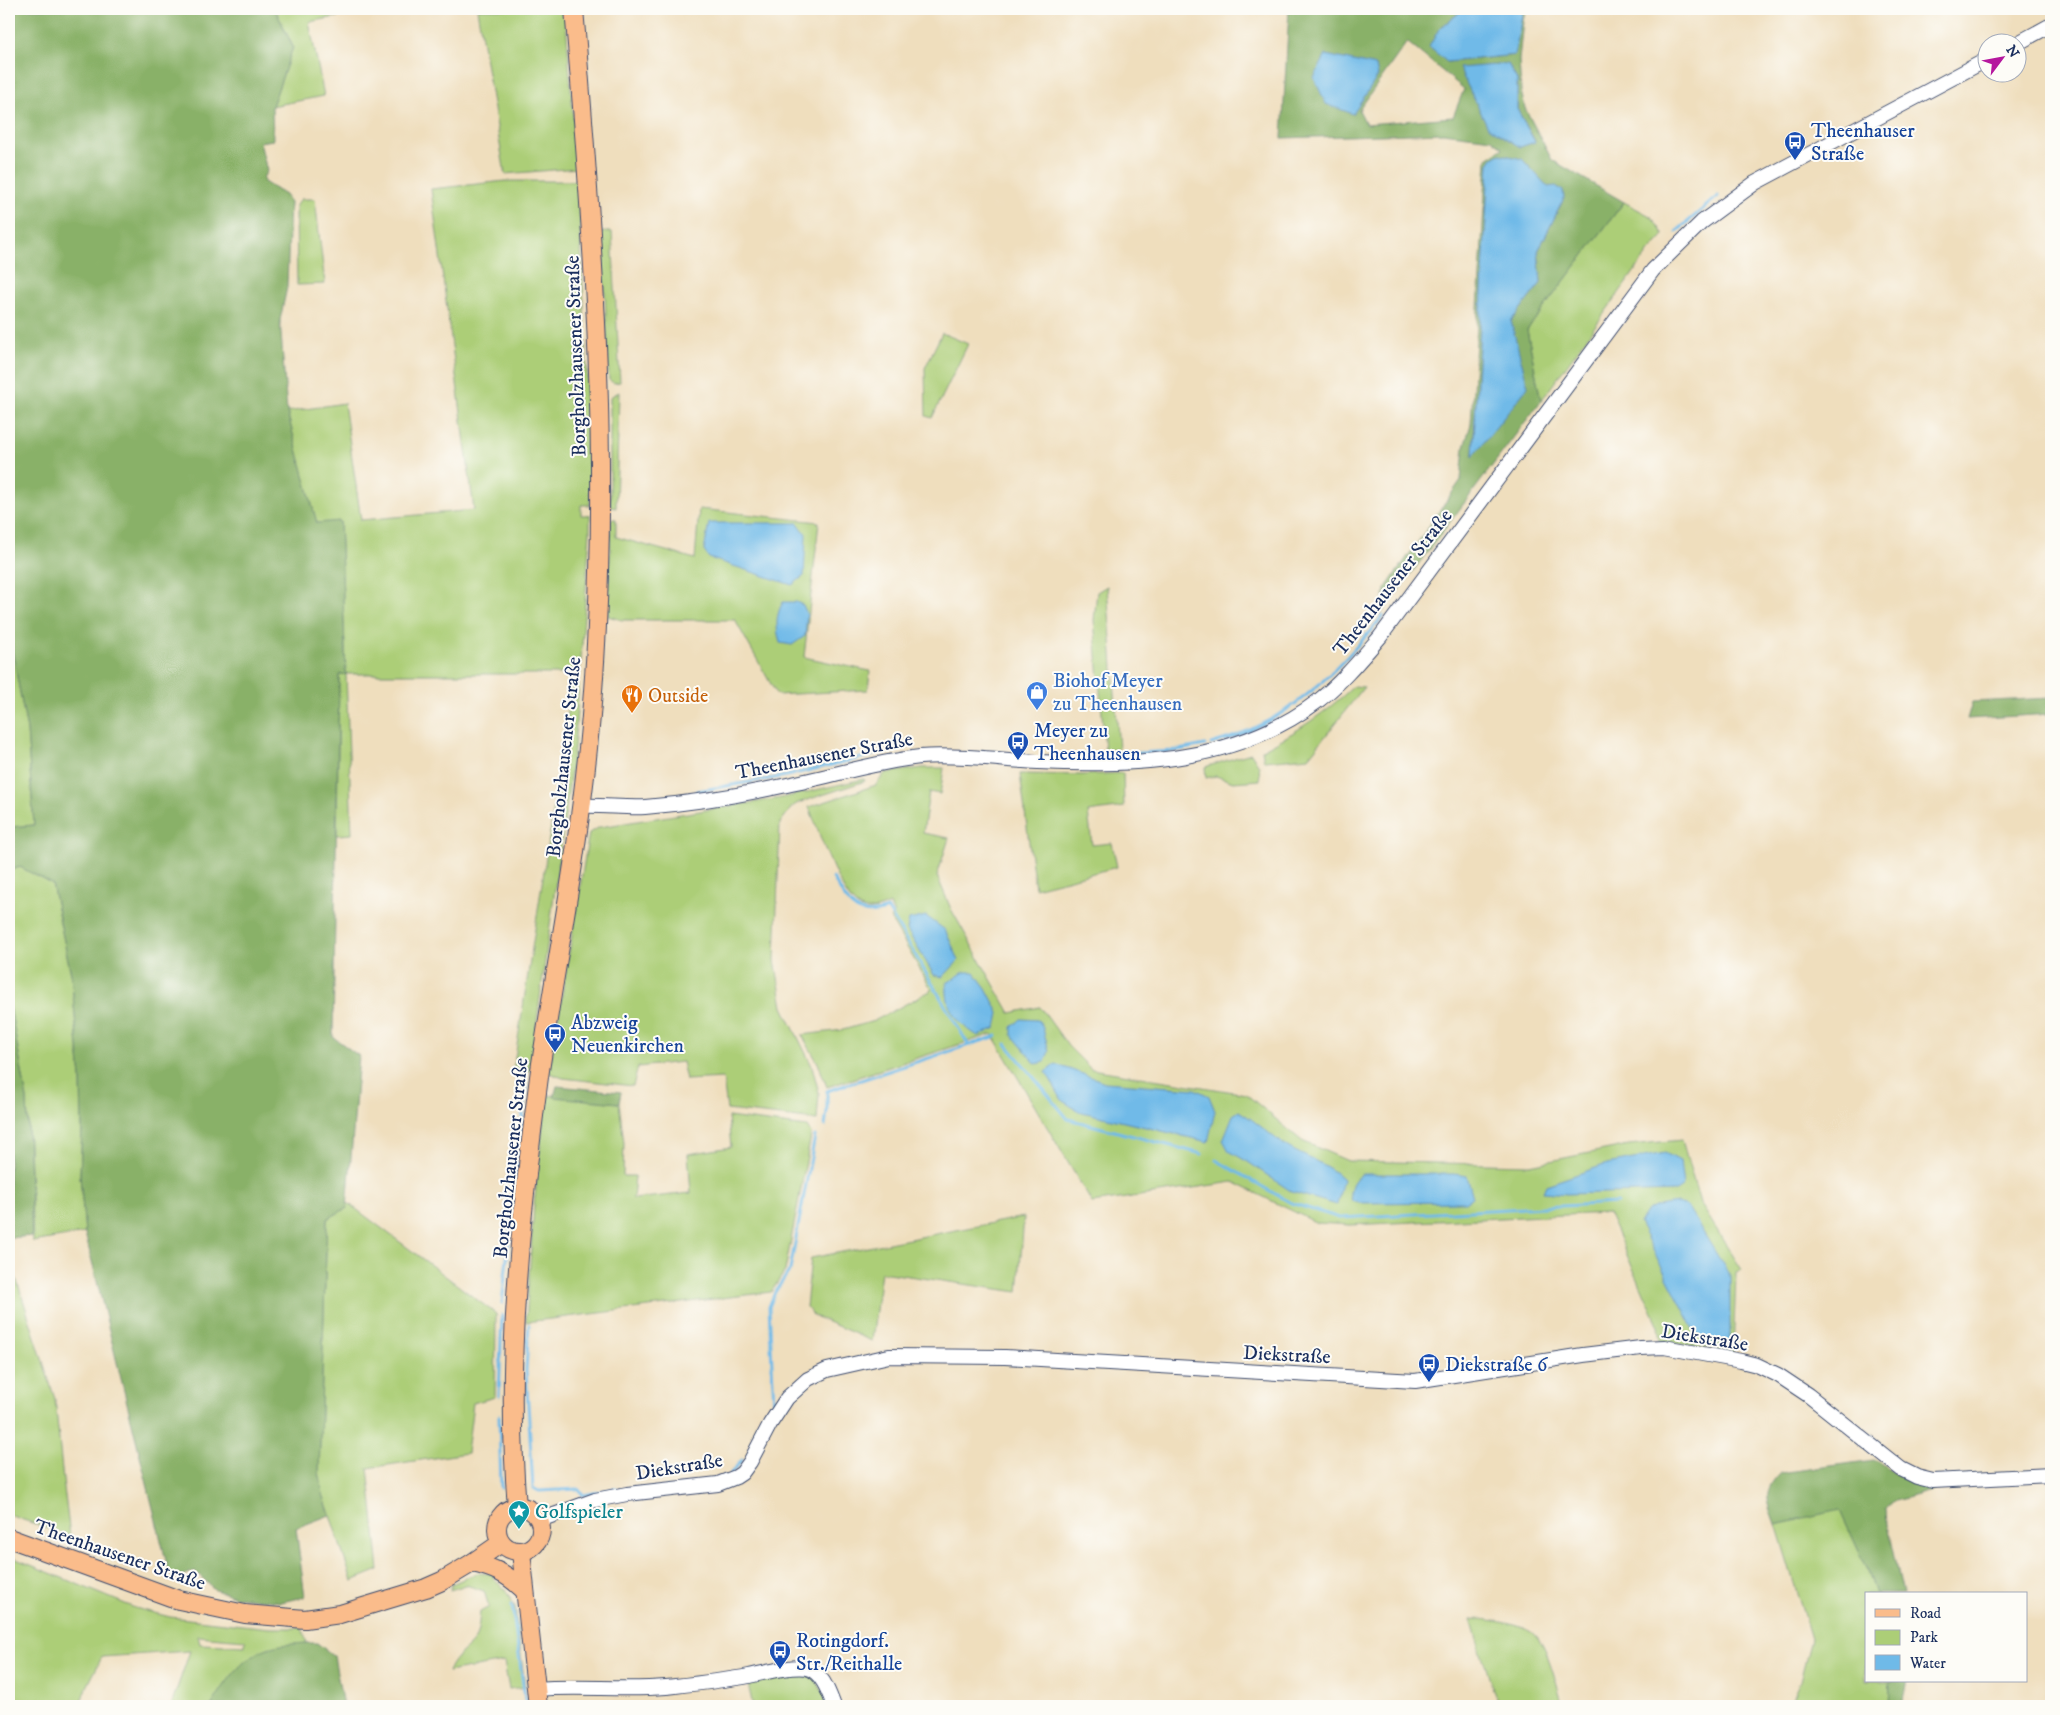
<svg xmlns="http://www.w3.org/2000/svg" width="2060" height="1715" font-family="'IM FELL DW Pica',serif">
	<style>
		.green { fill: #acce77; stroke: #647e6a; fill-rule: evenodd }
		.forest { fill: #89b168; stroke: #527063; fill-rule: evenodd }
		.water { fill: #6fbae8; stroke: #4574a3 }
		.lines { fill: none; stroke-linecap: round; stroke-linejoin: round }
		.stream { stroke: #6fbae8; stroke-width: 3 }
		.minor-casing { stroke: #3b496c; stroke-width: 16 }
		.major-casing { stroke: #3b496c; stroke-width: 20 }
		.minor { stroke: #fff; stroke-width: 14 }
		.major { stroke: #fabc8b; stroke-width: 18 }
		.labels { text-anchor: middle; stroke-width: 4; stroke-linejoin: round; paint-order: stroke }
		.transit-label { font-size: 20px; fill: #164399; stroke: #fdfcf7; text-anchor: start }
		.street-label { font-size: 20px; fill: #1b2f5e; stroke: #fdfcf7 }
		.shop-label { font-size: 20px; fill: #366cbe; stroke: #fdfcf7; text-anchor: start }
		.food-label { font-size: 20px; fill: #c56008; stroke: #fdfcf7; text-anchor: start }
		.culture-label { font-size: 20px; fill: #0d838f; stroke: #fdfcf7; text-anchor: start }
	</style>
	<rect width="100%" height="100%" fill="#fdfcf7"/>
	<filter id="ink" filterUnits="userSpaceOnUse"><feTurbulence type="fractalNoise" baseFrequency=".02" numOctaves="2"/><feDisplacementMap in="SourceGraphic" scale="10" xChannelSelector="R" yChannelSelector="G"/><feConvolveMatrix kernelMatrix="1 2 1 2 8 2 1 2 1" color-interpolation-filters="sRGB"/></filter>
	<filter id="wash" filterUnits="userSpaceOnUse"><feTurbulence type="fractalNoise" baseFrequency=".0096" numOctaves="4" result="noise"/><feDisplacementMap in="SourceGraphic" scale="20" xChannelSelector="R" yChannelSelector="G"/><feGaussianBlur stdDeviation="1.12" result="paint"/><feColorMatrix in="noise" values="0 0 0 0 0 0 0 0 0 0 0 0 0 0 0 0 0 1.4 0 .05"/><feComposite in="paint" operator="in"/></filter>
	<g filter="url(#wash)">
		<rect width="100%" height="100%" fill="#efdebd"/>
		<g class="green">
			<path d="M9,9H16L12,60H9Z"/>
			<path d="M275,9H380L309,22L324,96L272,106L293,47Z"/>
			<path d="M477,9H565L577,168L505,174Z"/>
			<path d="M505,181H578L588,391L590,505H581V515H590V532L580,674H346L352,834L337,835L339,675L346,674L340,522L317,524L287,412L344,403L361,520L474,510L431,189Z"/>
			<path d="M301,199H315L325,284L297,285L296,205Z"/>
			<path d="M1624,202L1652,217L1664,235L1650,250L1541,401L1527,330Z"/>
			<path d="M602,232H612L620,382L614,383L609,380Z"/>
			<path d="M942,333L968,344L932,418L926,416L925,368Z"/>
			<path d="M619,392L616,508L610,507V397Z"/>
			<path d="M699,509L819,522L804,657L870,671L868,690L777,695L735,620H622L608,616L611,519H616V537L695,559Z"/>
			<path d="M1107,586L1119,749L1105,750L1094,620L1097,592Z"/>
			<path d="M9,634L27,730L34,825L10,827L9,821Z"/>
			<path d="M570,685H579L574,749L530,1071H513L563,748Z"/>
			<path d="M1354,686L1364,687L1309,757L1264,761L1262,750C1298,731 1324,714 1354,686Z"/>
			<path d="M1251,753L1259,766L1260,780L1233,782L1216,776L1206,778L1205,767Z"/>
			<path d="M922,768H944L940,794L929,792L923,833L949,838L937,876L951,909L1010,1013L1040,1007L1068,1046L1091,1069L1246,1094L1302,1141L1348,1161L1530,1165L1629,1145L1682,1140L1700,1203L1742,1270L1736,1273L1733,1354L1711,1348L1661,1342L1659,1326L1608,1213L1350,1225L1317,1223L1233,1182L1092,1203L992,1034L827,1087L818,1063L802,1035L843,1030L874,1021L932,990L890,918L894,915L890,904C881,908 869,913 860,908C840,898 818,829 809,807L876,785L885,773Z"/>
			<path d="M1123,773L1124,807L1088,812L1092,845L1112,843L1117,867L1035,888L1020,774L1081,775Z"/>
			<path d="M864,779L865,781L798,803L792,807L780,823L775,960L783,1007L812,1066L819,1093L817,1120L727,1110L723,1078L686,1080L682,1062L638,1067L633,1086L563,1078L549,1073L589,833L600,827L781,798Z"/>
			<path d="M20,867L52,884L71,974L81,1077L82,1128L80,1175L85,1233L33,1242L27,1099L9,1001V871Z"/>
			<path d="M546,1095L619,1103L624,1143L623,1176H635L633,1199L691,1193L688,1154L731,1147L728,1117L807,1127L811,1133L810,1141L785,1271L771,1292L526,1322L534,1205Z"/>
			<path d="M348,1203L496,1314L495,1397L473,1403L467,1453L368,1468L379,1570L352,1581L323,1494L319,1472L327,1219L347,1208Z"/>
			<path d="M1024,1217L1018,1292L881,1272L872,1341L814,1316L806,1307L811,1258Z"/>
			<path d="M9,1256L55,1399L63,1480L70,1536L9,1515Z"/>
			<path d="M1840,1509L1867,1569L1876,1594H1866V1681H1890L1889,1706H1789L1800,1682L1811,1639L1776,1524Z"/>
			<path d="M9,1556L135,1608L170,1617L269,1628H302L307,1643L268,1648L234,1673L211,1706H171L190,1651L102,1657L84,1693L80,1706H9ZM198,1636L245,1640V1646L200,1644Z"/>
			<path d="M477,1573L494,1574L493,1579L505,1589L515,1607L525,1687L509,1689L504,1662L448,1672C455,1653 470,1650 476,1637C479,1629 479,1620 480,1612L489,1607L484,1591L466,1585L450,1590L452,1584Z"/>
			<path d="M1480,1619C1493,1620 1522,1625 1532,1632C1548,1643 1557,1688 1563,1706H1498L1471,1620Z"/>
			<path d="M798,1671L816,1679L830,1706H753L747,1680Z"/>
		</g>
		<g class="forest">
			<path d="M16,9H275L293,47L272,106L273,140L260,142L267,171L263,178L264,182L285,195L290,202L287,287L280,320L287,412L317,523L340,521L346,674L339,675L333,1037L359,1056L347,1208L327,1219L319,1472L323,1494L330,1515L296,1528L305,1597L281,1602L237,1597L215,1590L195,1571L180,1577L169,1573L85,1233L80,1175L82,1128L81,1077L71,974L52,884L20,867L9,871V821L11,827L34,825L27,730L9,634V110Z"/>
			<path d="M1289,9H1464L1439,29L1447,62L1514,55L1523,9H1526L1523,21L1519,60L1521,91L1525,108L1552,160L1624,202L1527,330L1541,401L1380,615L1385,589L1461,480L1464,447L1471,424L1487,159L1503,148L1492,139L1443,133L1282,138ZM1407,42L1464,89L1453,117L1366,124L1359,110ZM1508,64L1517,80V109L1535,141L1520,146ZM1522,159L1548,188L1564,198L1538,251L1541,283L1511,321L1473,455L1489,164Z"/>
			<path d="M2051,698V714L1967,719L1972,702Z"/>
			<path d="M9,1001L27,1099L32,1236L9,1238Z"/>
			<path d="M557,1086L621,1092L619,1103L554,1097Z"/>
			<path d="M1874,1460C1893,1473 1910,1483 1933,1487L1935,1490L1895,1501L1887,1508L1888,1525L1903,1594H1876L1867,1569L1840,1510L1776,1524C1768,1501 1761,1493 1780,1473Z"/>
			<path d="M307,1643H317L334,1656L343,1706H211C225,1684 241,1657 268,1648C279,1644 295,1644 307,1643Z"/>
			<path d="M1890,1681H1907L1903,1699L1905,1706H1889Z"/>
		</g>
		<g class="water">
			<path d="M1464,9H1523L1515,55L1447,62L1429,47L1439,29Z"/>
			<path d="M1326,55L1376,66L1378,76L1353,114L1326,104L1314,78Z"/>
			<path d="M1508,64L1517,80V109L1535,142L1520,147L1488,127L1459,68Z"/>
			<path d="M1500,154L1522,159L1548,187L1556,186L1563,191L1564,198L1538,251L1541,283L1511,321L1528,387L1473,456L1489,164L1493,158Z"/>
			<path d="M709,523H798L806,534L804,576L792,585L709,558L704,551Z"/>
			<path d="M783,602H796L803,605L807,614L805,636L792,645L780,643C776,628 775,616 783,602Z"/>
			<path d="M926,916L945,930L959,960L943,977L934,975L907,930L909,920Z"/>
			<path d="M964,972H974L986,988L999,1013L996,1028L978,1036C957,1023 945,1009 947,983Z"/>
			<path d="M1021,1019L1038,1020L1042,1025L1049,1051L1045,1062L1036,1064L1012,1035V1027Z"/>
			<path d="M1055,1064L1105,1082L1195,1089L1209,1096L1215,1111L1208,1142L1078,1111L1062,1100L1046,1072Z"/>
			<path d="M1239,1111C1256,1121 1270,1135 1286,1146C1305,1158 1327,1163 1343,1179L1337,1205L1292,1192L1248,1162L1229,1151L1223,1140L1233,1115Z"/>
			<path d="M1665,1153L1680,1161L1683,1186L1676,1191L1567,1194L1543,1192L1546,1185L1607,1164Z"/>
			<path d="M1361,1174H1454L1467,1176L1473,1197L1466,1202L1359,1203L1352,1201C1349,1189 1351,1182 1361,1174Z"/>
			<path d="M1678,1203L1687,1206L1730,1276V1342L1713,1343L1696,1333L1639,1223C1650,1204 1658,1206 1678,1203Z"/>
		</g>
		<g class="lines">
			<g class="stream">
				<path d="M1676,232L1718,196"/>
				<path d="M1211,744C1289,723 1333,675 1383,616"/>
				<path d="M1104,755L1173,751L1205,745"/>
				<path d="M697,791L786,776L873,755"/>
				<path d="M833,878C848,903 855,921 888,909L968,1044"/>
				<path d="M1006,1044L1068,1119L1202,1154"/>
				<path d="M825,1126L827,1111V1091L997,1036"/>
				<path d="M1216,1160L1291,1203L1340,1218L1617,1203"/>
				<path d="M502,1303L526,1086"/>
				<path d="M529,1325L526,1370L533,1488L539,1491L578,1489L583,1495L616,1489"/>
				<path d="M499,1396L502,1315"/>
				<path d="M774,1404L769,1307L775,1292L790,1270L815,1136"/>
				<path d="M499,1416L501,1488"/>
				<path d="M731,1473L742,1460"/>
				<path d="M512,1605L526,1706"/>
			</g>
		</g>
	</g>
	<g filter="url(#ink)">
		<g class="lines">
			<g class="minor-casing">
				<g id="minor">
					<path d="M2018,43L2051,25"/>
					<path d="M581,806C602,805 624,808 645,807C692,803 741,795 787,785C832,776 875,762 920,757C955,754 1002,760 1038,762C1135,767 1238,762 1318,701C1341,683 1360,660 1380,637L1653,270L1702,222L1755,183L1988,59"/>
					<path d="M540,1520L595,1500L627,1494L718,1484L736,1477L742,1473L750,1462L770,1424L787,1398L808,1379L827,1370L889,1356L1005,1357L1415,1381L1583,1355L1641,1348L1664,1347L1741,1361L1757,1365L1778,1375L1808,1395L1901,1469L1917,1477L1933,1481L2051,1475"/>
					<path d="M536,1689C579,1685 622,1691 666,1687C693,1684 722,1681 749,1676C764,1673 791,1665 806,1668C822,1671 829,1693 834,1706"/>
				</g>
			</g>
			<g class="major-casing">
				<g id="major">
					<circle cx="519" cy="1529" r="22"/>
					<path d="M517,1507C505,1364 520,1219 539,1077C555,968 577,859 588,748C613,502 595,255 574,9"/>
					<path d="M9,1538L179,1600L245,1614L305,1619L340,1614L426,1588L442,1581L472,1563L501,1543"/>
					<path d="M521,1552L538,1706"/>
					<path d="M472,1563C495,1568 507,1574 524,1590"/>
				</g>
			</g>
			<use href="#minor" class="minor"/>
			<use href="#major" class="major"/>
		</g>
	</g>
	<defs>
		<g id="bus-pin" transform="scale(1.125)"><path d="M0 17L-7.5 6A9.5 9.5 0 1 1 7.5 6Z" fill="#1a4fb4" stroke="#fdfcf7"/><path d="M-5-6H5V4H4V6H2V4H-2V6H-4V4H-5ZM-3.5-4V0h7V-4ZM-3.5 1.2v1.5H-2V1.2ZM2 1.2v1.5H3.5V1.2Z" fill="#fff"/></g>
		<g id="shop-pin" transform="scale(1.125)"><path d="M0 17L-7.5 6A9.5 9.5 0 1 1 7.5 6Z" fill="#3f7fe0" stroke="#fdfcf7"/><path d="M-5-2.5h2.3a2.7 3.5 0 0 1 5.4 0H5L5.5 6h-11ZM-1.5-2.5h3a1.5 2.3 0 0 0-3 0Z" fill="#fff"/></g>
		<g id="restaurant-pin" transform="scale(1.125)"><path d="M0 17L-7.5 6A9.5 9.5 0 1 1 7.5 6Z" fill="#e8710a" stroke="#fdfcf7"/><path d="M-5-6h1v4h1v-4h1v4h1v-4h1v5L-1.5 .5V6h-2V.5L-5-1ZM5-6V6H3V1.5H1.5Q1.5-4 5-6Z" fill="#fff"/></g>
		<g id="sight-pin" transform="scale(1.125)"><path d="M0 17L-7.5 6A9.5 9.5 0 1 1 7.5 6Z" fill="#0f9aa8" stroke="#fdfcf7"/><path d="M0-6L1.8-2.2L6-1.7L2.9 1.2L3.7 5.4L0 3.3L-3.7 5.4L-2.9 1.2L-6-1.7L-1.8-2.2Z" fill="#fff"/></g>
	</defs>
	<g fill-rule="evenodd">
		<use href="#bus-pin" x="1795" y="142"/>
		<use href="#shop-pin" x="1037" y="692"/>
		<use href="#restaurant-pin" x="632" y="695"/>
		<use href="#bus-pin" x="1018" y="742"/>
		<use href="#bus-pin" x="555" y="1034"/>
		<use href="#bus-pin" x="1429" y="1364"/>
		<use href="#sight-pin" x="519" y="1511"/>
		<use href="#bus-pin" x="780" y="1651"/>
	</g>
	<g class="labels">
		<g class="transit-label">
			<text x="1811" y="137">Theenhauser<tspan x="1811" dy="23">Straße</tspan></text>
			<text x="1034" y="737">Meyer zu<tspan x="1034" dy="23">Theenhausen</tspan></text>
			<text x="571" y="1029">Abzweig<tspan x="571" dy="23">Neuenkirchen</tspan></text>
			<text x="1445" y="1371">Diekstraße 6</text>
			<text x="796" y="1647">Rotingdorf.<tspan x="796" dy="23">Str./Reithalle</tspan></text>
		</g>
		<g class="street-label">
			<text transform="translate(575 356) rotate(-92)" y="7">Borgholzhausener Straße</text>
			<text transform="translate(1392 582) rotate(-52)" y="7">Theenhausener Straße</text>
			<text transform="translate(824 755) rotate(-11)" y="7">Theenhausener Straße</text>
			<text transform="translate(563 757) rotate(-84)" y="7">Borgholzhausener Straße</text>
			<text transform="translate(510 1158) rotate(-84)" y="7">Borgholzhausener Straße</text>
			<text transform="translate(1705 1337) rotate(9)" y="7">Diekstraße</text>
			<text transform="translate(1287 1354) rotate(3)" y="7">Diekstraße</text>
			<text transform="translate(679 1466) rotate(-9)" y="7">Diekstraße</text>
			<text transform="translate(120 1554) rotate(19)" y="7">Theenhausener Straße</text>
		</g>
		<g class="shop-label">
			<text x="1053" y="687">Biohof Meyer<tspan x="1053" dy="23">zu Theenhausen</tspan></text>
		</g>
		<g class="food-label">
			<text x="648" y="702">Outside</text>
		</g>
		<g class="culture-label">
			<text x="535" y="1518">Golfspieler</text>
		</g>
	</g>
	<rect width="2060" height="1715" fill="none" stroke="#fdfcf7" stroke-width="30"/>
	<rect x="1865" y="1592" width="162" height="90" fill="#fdfcf7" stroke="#a3aaba"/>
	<rect x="1875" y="1609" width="25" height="8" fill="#fabc8b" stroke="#a3aaba"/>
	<text x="1910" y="1618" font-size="15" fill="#1b2f5e">Road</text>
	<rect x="1875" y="1630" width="25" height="15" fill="#acce77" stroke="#a3aaba"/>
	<text x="1910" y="1642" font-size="15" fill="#1b2f5e">Park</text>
	<rect x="1875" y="1655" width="25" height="15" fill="#6fbae8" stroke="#a3aaba"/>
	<text x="1910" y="1668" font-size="15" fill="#1b2f5e">Water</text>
	<g transform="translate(2002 58) rotate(58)"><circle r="24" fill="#fdfcf7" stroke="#a3aaba"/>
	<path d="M0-4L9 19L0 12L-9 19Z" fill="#b5179e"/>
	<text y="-8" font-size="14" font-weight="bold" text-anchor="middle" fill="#1b2f5e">N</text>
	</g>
</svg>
